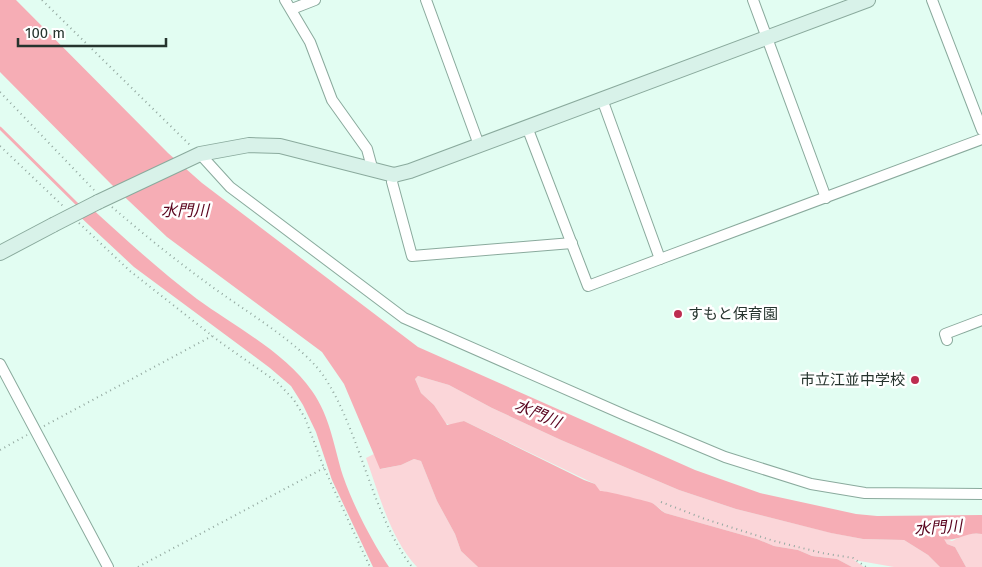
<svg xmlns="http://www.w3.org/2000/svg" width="982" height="567" font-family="'Fira Sans','Noto Sans JP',sans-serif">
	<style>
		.green { fill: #fbd6d9 }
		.water { fill: #f6adb5 }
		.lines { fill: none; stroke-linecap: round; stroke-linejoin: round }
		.stream { stroke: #f6adb5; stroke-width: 3 }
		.street-casing { stroke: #8aaa9d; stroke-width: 12 }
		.secondary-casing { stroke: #8aaa9d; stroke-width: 16 }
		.path { stroke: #93a8a0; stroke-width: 2; stroke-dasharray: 1 4; stroke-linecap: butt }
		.street { stroke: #fff; stroke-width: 10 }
		.secondary { stroke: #d8f2e9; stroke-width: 14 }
		.secondary-bridge-casing { stroke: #8aaa9d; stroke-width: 16; stroke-linecap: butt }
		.secondary-bridge { stroke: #d8f2e9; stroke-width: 14 }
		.poi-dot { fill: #bd2d50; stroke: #fff; stroke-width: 2 }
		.labels { text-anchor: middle; stroke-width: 5; stroke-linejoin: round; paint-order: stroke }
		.poi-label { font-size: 15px; fill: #26342e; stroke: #fff; text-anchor: start }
		.water-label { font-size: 16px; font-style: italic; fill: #5a041e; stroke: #fff }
	</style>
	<rect width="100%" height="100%" fill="#e2fdf2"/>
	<g class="green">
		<path d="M418,376L449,385L492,408L561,440L679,490L736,509L832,533L863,539L904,540L928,555L940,567H894L854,560L864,567H852L837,559L812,556L798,550L774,546L757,539L665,513L654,504L599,491L595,484L464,421L451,425L444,423L434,405L421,393L415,379Z"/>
		<path d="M374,454L381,469L401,465L414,459L421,461L437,501L455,534L461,551L478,567H417C390,538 379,494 366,458Z"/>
		<path d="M969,533L982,534V567H966L955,547L947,544L943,538L952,541Z"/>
	</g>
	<g class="water">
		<path d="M0,0H16L168,153L202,183L418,347L695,470L760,493L856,514L877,516L982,515V534C965,531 959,542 944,539L947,544L955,547L966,567H940L928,555L904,540L863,539L831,533L736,509L679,490L561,440L492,408L449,385L418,376L415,379L421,393L434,405L447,425L464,421L584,480L595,484L600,491C608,491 642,500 652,503C656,505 660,510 665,513L757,539L774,546L798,550L812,556L837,559L852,567H478L461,551L455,534L437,501L421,461L414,459L401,465L380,469L344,384L322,352L167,237L111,184L0,72Z"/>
		<path d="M88,205C124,238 159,270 197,299C234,326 286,353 312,391C330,416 334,447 343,476C354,507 371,540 389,567H373L332,480L316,432L303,405L291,386L270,368L134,267L75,212Z"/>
	</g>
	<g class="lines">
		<path class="stream" d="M0,128L80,207"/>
		<g class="street-casing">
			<g id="street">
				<path d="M285,0L310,42L332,100L367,149L373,171"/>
				<path d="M426,0L479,145"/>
				<path d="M753,0L826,198"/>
				<path d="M932,0L982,130"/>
				<path d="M292,9L315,0"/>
				<path d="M527,127L588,286L660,259L602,99"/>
				<path d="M200,154L230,187L404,318L627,416L725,457L811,484L865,493L982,494"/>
				<path d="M394,175L392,182L412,256L572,243"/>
				<path d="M660,259L982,139"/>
				<path d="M947,340L945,334L982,320"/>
				<path d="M0,364L108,567"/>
			</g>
		</g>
		<g class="secondary-casing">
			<g id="secondary">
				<path d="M98,202L200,154L249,145L280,146L394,175L410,171L868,0"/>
				<path d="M0,253L53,225"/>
			</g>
		</g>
		<g class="path">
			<path d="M42,0L191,146"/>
			<path d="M0,92L94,190"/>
			<path d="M0,146L64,207"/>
			<path d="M112,207C142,233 174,259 207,283C240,308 304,345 325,378C361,434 371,513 412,567"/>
			<path d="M79,223L130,271L220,342L277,382L294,400L305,418L324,468L370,567"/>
			<path d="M44,426L212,336"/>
			<path d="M0,450L27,435"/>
			<path d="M661,502L705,519L774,541L822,553L853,558L866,567"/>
			<path d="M138,567L324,468"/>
		</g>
		<use href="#street" class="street"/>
		<use href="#secondary" class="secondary"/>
		<g class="secondary-bridge-casing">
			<path id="secondary-bridge" d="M53,225L98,202"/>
		</g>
		<use href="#secondary-bridge" class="secondary-bridge"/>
	</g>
	<g class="poi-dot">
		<circle cx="678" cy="314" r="5"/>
		<circle cx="915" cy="380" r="5"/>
	</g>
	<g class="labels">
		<g class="poi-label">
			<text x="688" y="319">すもと保育園</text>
			<text x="905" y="385" text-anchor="end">市立江並中学校</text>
		</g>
		<g class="water-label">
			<text x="185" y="216">水門川</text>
			<text transform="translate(538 413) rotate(23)" y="6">水門川</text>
			<text transform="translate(938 527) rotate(-4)" y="6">水門川</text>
		</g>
	</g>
	<path d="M18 38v8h148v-8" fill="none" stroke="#26342e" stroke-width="2.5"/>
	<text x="25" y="38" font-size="15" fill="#26342e" stroke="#ffffff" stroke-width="4" paint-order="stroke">100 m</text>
</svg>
